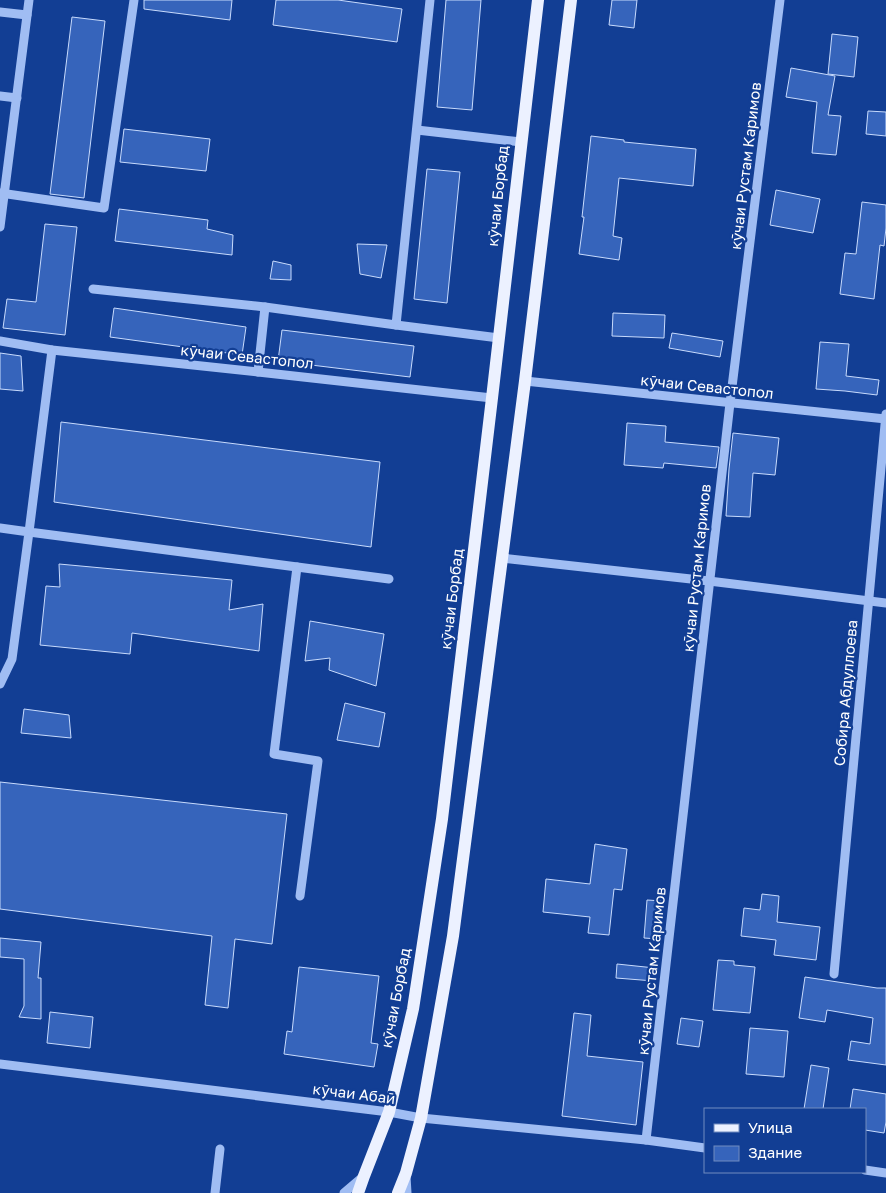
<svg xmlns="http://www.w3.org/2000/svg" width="886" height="1193" font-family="'Golos Text',sans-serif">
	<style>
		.building { fill: #3664bb; stroke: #c8dbfd }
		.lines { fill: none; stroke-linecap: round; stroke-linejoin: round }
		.minor { stroke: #a0bdf3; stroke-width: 9 }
		.major { stroke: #ecf1ff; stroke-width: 12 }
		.labels { text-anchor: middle; stroke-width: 4.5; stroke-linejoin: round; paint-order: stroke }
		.street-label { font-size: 15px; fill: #fff; stroke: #123e94 }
	</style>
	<rect width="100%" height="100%" fill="#123e94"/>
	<g class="building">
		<path d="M144,0H232L230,20L144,9Z"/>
		<path d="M276,0H338L402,9L397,42L273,25Z"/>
		<path d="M446,0H481L472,110L437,107Z"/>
		<path d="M612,0H637L634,28L609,25Z"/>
		<path d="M72,17L105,21L84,198L50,194Z"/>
		<path d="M832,34L858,37L854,77L828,74Z"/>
		<path d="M791,68L835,76L828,115L841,116L836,155L812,153L817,102L786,97Z"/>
		<path d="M868,111L886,112V136L866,134Z"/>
		<path d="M124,129L210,139L206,171L120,162Z"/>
		<path d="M591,136L624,140V142L696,149L693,186L619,178L613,236L622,238L619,260L579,254L584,217H582Z"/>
		<path d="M427,169L460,172L447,303L414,299Z"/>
		<path d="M776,190L820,199L813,233L770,225Z"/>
		<path d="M862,202L886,205V228L884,246L880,245L874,299L840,294L845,253L856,254Z"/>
		<path d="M119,209L208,220L207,229L233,235L232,255L115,241Z"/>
		<path d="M45,224L77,227L65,335L3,328L7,299L36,302Z"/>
		<path d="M357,244L387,245L381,278L360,274Z"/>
		<path d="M273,261L291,265V280L270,279Z"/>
		<path d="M114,308L246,327L242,355L110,337Z"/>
		<path d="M613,313L665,315L664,338L612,336Z"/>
		<path d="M282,330L414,346L410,377L278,361Z"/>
		<path d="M672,333L723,341L720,357L669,348Z"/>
		<path d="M820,342L849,344L846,376L879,380L877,395L845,391L816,389Z"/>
		<path d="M0,353L21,356L23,391L0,389Z"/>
		<path d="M61,422L380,462L371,547L54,502Z"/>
		<path d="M627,423L666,426L665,442L719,447L716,468L664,463L663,468L624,465Z"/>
		<path d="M733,433L779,438L775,475L753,473L750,517L726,516L729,469Z"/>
		<path d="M59,564L232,580L229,610L263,604L259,651L132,633L130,654L40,645L46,586L60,587Z"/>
		<path d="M310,621L384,634L376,686L329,670L330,658L305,661Z"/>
		<path d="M345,703L385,713L379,747L337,740Z"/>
		<path d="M24,709L69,715L71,738L21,733Z"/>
		<path d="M0,782L287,814L272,944L235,939L228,1008L205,1005L212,936L0,909Z"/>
		<path d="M595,844L627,849L622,890L614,889L609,935L588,933L590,917L543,912L546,879L590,884Z"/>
		<path d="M762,894L779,896L777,922L820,927L816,960L774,955L776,940L741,936L744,908L760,910Z"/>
		<path d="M647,900L663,901L659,939L644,938Z"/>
		<path d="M0,938L41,942L38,978H41V1019L19,1017L24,1006V959L0,957Z"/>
		<path d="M718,960L734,961V965L755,967L750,1013L713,1010Z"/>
		<path d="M617,964L655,968L654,981L616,978Z"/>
		<path d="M299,967L379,976L371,1043L378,1044L374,1067L284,1054L287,1031L292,1032Z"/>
		<path d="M805,977L877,988H886V1065L848,1060L851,1041L870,1044L873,1018L827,1010L825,1022L799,1018Z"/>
		<path d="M50,1012L93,1017L90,1048L47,1043Z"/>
		<path d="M574,1013L591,1015L587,1056L643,1062L636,1125L562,1116Z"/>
		<path d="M681,1018L703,1021L699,1047L677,1044Z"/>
		<path d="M750,1028L788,1031L784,1077L746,1074Z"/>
		<path d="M811,1065L829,1068L823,1109H804Z"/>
		<path d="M853,1089L886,1094V1122L884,1133L865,1130V1109H850Z"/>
	</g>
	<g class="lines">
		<g class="minor">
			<path d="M0,12L27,15"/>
			<path d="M0,96L17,98"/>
			<path d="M417,130L521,142"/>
			<path d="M0,193L104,208L134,0"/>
			<path d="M0,227L29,0"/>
			<path d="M93,289L265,307L396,325L430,0"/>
			<path d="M396,325L499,338"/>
			<path d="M0,341L52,350L258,372L492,398"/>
			<path d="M52,350L29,532L389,579"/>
			<path d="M258,372L265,307"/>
			<path d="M525,381L886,419"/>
			<path d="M0,528L29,532L12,659L0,684"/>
			<path d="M502,558L709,581L886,603"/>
			<path d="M297,567L274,754L318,761L300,896"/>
			<path d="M834,974L886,414"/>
			<path d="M0,1064L389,1112L421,1118L646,1140L705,1148"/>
			<path d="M646,1140L730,403L780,0"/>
			<path d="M865,1170L886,1173"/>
			<path d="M406,1176L407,1193"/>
			<path d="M215,1193L220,1149"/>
			<path d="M344,1193L364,1176"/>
		</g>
		<g class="major">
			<path d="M358,1193L364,1176L389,1112L413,1009L442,819L492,398L538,0"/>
			<path d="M398,1193L406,1173L421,1118L453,936L525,381L571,0"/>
		</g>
	</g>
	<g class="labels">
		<g class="street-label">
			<text transform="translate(746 166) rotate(-83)" y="5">кӯчаи Рустам Каримов</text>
			<text transform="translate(498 196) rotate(-84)" y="5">кӯчаи Борбад</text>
			<text transform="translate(247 357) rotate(6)" y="5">кӯчаи Севастопол</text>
			<text transform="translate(707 387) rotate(6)" y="5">кӯчаи Севастопол</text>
			<text transform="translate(697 568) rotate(-84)" y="5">кӯчаи Рустам Каримов</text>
			<text transform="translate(452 599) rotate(-83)" y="5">кӯчаи Борбад</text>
			<text transform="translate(846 693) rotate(-85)" y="5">Собира Абдуллоева</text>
			<text transform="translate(652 971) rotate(-84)" y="5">кӯчаи Рустам Каримов</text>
			<text transform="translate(396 998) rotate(-79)" y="5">кӯчаи Борбад</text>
			<text transform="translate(354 1094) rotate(7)" y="5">кӯчаи Абаӣ</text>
		</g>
	</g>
	<rect x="704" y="1108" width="162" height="65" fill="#123e94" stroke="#718bbf"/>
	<rect x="714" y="1124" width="25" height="8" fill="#ecf1ff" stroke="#718bbf"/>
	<text x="748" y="1133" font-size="15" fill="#ffffff">Улица</text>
	<rect x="714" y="1146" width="25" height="15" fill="#3664bb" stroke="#718bbf"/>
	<text x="748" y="1158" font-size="15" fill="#ffffff">Здание</text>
</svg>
